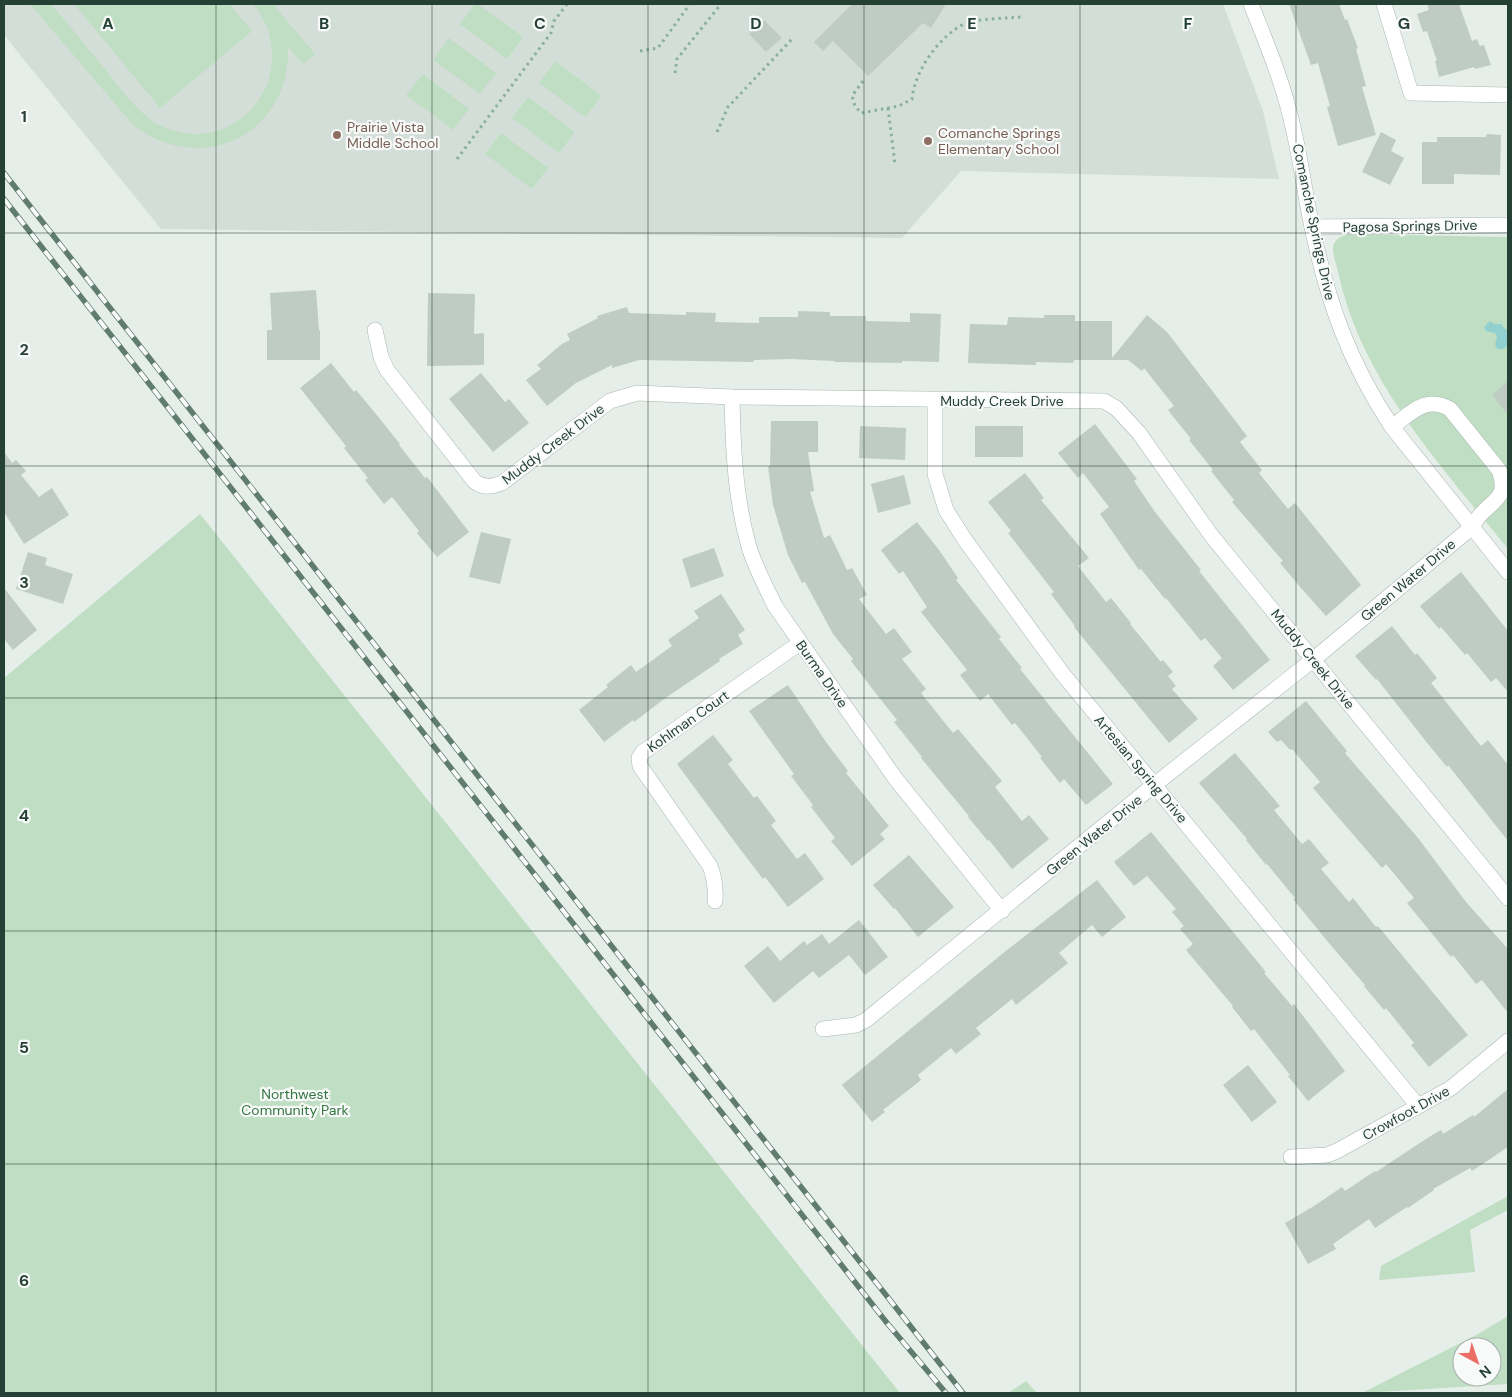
<svg xmlns="http://www.w3.org/2000/svg" width="1512" height="1397" font-family="'DM Sans',sans-serif">
	<style>
		.built { fill: #d4ded8 }
		.green { fill: #c0dec3; fill-rule: evenodd }
		.water { fill: #91d0ce }
		.building { fill: #beccc4 }
		.lines { fill: none; stroke-linecap: round; stroke-linejoin: round }
		.minor-casing { stroke: #a8b6af; stroke-width: 16 }
		.path { stroke: #88b09c; stroke-width: 3; stroke-dasharray: 2.5 4; stroke-linecap: butt }
		.minor { stroke: #fff; stroke-width: 15 }
		.rail-casing { stroke: #607b6f; stroke-width: 5.5 }
		.rail { stroke: #f7faf8; stroke-width: 4; stroke-dasharray: 11; stroke-linecap: butt }
		.grid { fill: none; stroke: #254034; stroke-width: 1; stroke-opacity: 0.55 }
		.education-dot { fill: #8d6e63; stroke: #f7faf8; stroke-width: 2 }
		.labels { text-anchor: middle; stroke-width: 4.5; stroke-linejoin: round; paint-order: stroke }
		.education-label { font-size: 14px; fill: #785e54; stroke: #f7faf8; text-anchor: start }
		.street-label { font-size: 14px; fill: #254034; stroke: #f7faf8 }
		.park-label { font-size: 14px; fill: #31753f; stroke: #f7faf8 }
		.grid-label { font-size: 16px; text-anchor: middle; font-weight: bold; fill: #254034; stroke: #f7faf8; stroke-width: 4.5; stroke-linejoin: round; paint-order: stroke }
	</style>
	<rect width="100%" height="100%" fill="#e6eee9"/>
	<path class="built" d="M4,4H1223L1263,111L1279,179L961,171L902,238L161,229L4,35Z"/>
	<g class="green">
		<path d="M30,4H51C69,25 86,46 104,68C122,89 139,117 166,128C243,158 305,68 253,4H273L315,54L303,64L288,47C291,134 203,177 134,126Z"/>
		<path d="M74,4H229L252,31L160,108Z"/>
		<path d="M475,4H478L523,37L507,59L460,24Z"/>
		<path d="M449,38L496,73L480,94L433,60Z"/>
		<path d="M555,61L602,96L585,117L539,83Z"/>
		<path d="M423,74L469,109L453,130L406,95Z"/>
		<path d="M528,97L575,132L559,153L512,118Z"/>
		<path d="M501,133L548,168L532,189L485,154Z"/>
		<path d="M1350,234L1508,237V549C1440,464 1362,382 1338,272C1334,254 1325,239 1350,234Z"/>
		<path d="M200,514L900,1393H4V678Z"/>
		<path d="M1508,1196V1210L1470,1230L1475,1272L1379,1280L1381,1266Z"/>
		<path d="M1508,1316V1384L1362,1393L1480,1333ZM1462,1347H1492V1377H1462Z"/>
		<path d="M1026,1381L1037,1393H1008Z"/>
	</g>
	<path class="water" d="M1490,321L1494,324H1501L1505,329H1508C1508,335 1510,351 1500,349C1496,349 1496,347 1495,344L1497,337L1495,333C1489,331 1486,334 1484,327Z"/>
	<g class="building">
		<path d="M852,4H946L931,28L923,23L868,76L833,41L823,51L814,42Z"/>
		<path d="M1289,4H1339L1345,20L1347,19L1358,48L1356,49L1366,86L1362,87L1376,135L1338,146L1327,107L1330,106L1318,63L1311,65Z"/>
		<path d="M1427,4H1459L1472,41L1477,39L1480,46L1484,45L1491,65L1475,69L1474,67L1439,77L1435,61H1437L1427,31L1423,32L1417,14L1429,10Z"/>
		<path d="M764,20L782,38L766,52L749,34Z"/>
		<path d="M1381,132L1396,140L1391,151L1404,158L1390,185L1362,172Z"/>
		<path d="M1487,134L1501,135L1500,175L1454,174V184H1422V142H1437V137H1486Z"/>
		<path d="M316,290L319,330H320V360H267V330H272L270,293Z"/>
		<path d="M428,293L475,294L474,334L484,333V365L427,366Z"/>
		<path d="M627,307L629,313L686,315V312L716,313L715,322L759,323V317H798V311L830,312V316H866V321L910,322V313L941,314L939,362L902,361V363L834,362V361L791,359L754,360L753,362L639,360L612,368V365L576,383L547,406L526,380L541,369L537,365L562,344L570,340L567,334L598,318L597,316Z"/>
		<path d="M1044,315H1075V321H1112V358L1147,315L1167,332L1247,436L1240,442L1262,470L1259,473L1288,509L1295,503L1361,585L1326,616L1301,588L1280,563L1283,561L1232,502L1234,500L1211,471L1213,470L1189,440L1191,439L1168,410L1174,406L1144,368L1142,371L1128,360H1074L1073,363L1036,362V365L968,363L970,324L1007,325L1008,317L1044,318Z"/>
		<path d="M331,363L354,392L356,390L380,419L400,444L399,445L425,478L427,477L469,532L437,557L417,533L419,531L392,497L384,504L365,480L368,478L344,448L346,446L300,388Z"/>
		<path d="M481,373L505,402L509,399L529,423L493,452L449,399Z"/>
		<path d="M1508,381V415L1492,395Z"/>
		<path d="M771,421H818V452H808L814,491L810,492L824,538L830,535L847,570L852,568L867,595L859,599L886,634L894,628L912,652L902,659L926,689L921,693L953,733L958,729L1002,781L995,787L1022,821L1029,815L1049,839L1012,869L989,840L988,841L968,817L969,816L921,758L922,757L894,722L897,720L874,691L851,661L853,659L833,634L805,582L802,583L788,555L773,505L768,466H770Z"/>
		<path d="M1095,424L1137,479L1134,481L1155,512L1201,570L1199,571L1270,660L1233,690L1213,666L1222,658L1205,638L1201,641L1166,598L1165,599L1141,569L1139,570L1100,514L1109,507L1083,473L1078,478L1058,453Z"/>
		<path d="M860,426L906,428L905,460L859,458Z"/>
		<rect x="975" y="426" width="48" height="31"/>
		<path d="M4,452L12,463L16,460L26,471L21,475L39,497L52,488L69,515L24,544L4,512Z"/>
		<path d="M1025,473L1044,498L1041,500L1089,558L1078,566L1106,602L1111,598L1131,623L1130,624L1161,662L1163,660L1173,672L1168,676L1176,686L1172,689L1198,719L1169,743L1074,627L1075,626L1051,594L1054,592L1008,533L1011,531L988,502Z"/>
		<path d="M904,475L911,504L878,513L871,484Z"/>
		<path d="M917,522L939,550L958,578L956,580L1001,637L999,639L1022,668L1020,669L1113,784L1086,805L1064,779L1060,783L1040,758L1042,757L1015,723L1012,725L988,694L980,701L960,675L967,670L921,612L927,607L903,571L899,574L881,550Z"/>
		<path d="M481,532L511,539L500,584L469,577Z"/>
		<path d="M714,548L724,576L691,588L682,559Z"/>
		<path d="M28,552L47,558L45,565L73,574L63,604L16,589Z"/>
		<path d="M1461,572L1508,631V692L1496,678L1491,682L1467,653L1465,655L1441,627L1439,629L1420,606Z"/>
		<path d="M4,588L37,630L13,650L4,639Z"/>
		<path d="M721,594L745,630L738,635L743,644L719,659L720,661L664,699L634,722L633,720L604,742L579,710L608,687L606,685L631,665L636,672L672,646L668,640L699,618L694,611Z"/>
		<path d="M1392,626L1415,655L1417,653L1437,678L1431,683L1481,746L1488,740L1508,765V841L1448,765L1447,767L1428,744L1377,679L1376,680L1355,656Z"/>
		<path d="M788,685L826,742L848,771L846,773L889,826L880,834L885,839L852,866L831,841L835,838L811,807L813,805L791,776L794,774L749,711Z"/>
		<path d="M1306,701L1347,751L1345,753L1418,838L1466,902L1508,949V1013L1482,980L1476,984L1453,955L1451,957L1407,903L1414,898L1386,864L1382,868L1313,788L1320,782L1292,749L1290,750L1281,740L1277,742L1268,732Z"/>
		<path d="M713,735L733,760L728,764L754,798L757,796L776,821L771,825L797,859L805,853L824,879L788,907L765,877L763,879L740,849L677,764Z"/>
		<path d="M1235,753L1280,806L1274,810L1302,844L1309,839L1329,863L1321,869L1349,902L1353,898L1376,927L1378,926L1468,1035L1429,1067L1411,1045L1414,1043L1386,1008L1384,1010L1364,986L1365,985L1328,942L1293,899L1295,898L1267,864L1266,865L1246,840L1247,839L1199,783Z"/>
		<path d="M1151,832L1266,972L1264,973L1292,1006L1294,1004L1345,1071L1308,1101L1288,1076L1290,1075L1254,1029L1251,1031L1232,1007L1233,1006L1186,950L1193,944L1180,929L1184,926L1172,912L1176,909L1147,876L1134,886L1114,862Z"/>
		<path d="M909,855L954,907L918,937L895,908L894,909L873,885Z"/>
		<path d="M1097,880L1126,917L1102,937L1092,925L1059,953L1068,963L1016,1005L1012,999L976,1028L981,1034L956,1054L951,1048L918,1075L921,1080L883,1110L885,1112L872,1122L842,1085L1007,950Z"/>
		<path d="M859,920L888,957L865,975L849,955L819,978L813,971L774,1003L744,966L768,946L780,961L804,941L807,945L822,934L829,944Z"/>
		<path d="M1248,1065L1277,1102L1252,1122L1223,1085Z"/>
		<path d="M1508,1089V1147L1472,1171L1470,1168L1433,1189L1434,1190L1408,1208L1407,1207L1375,1228L1369,1219L1333,1244L1336,1249L1308,1264L1285,1223L1314,1206L1342,1187L1345,1191L1375,1171L1376,1172L1429,1137L1441,1130L1443,1134L1473,1115L1474,1117Z"/>
	</g>
	<g class="lines">
		<g class="minor-casing">
			<g id="minor">
				<path d="M1251,4C1265,40 1281,77 1290,115C1300,152 1304,190 1312,227C1328,303 1349,362 1392,427L1508,572"/>
				<path d="M1384,4L1411,93L1508,95"/>
				<path d="M1312,227L1508,225"/>
				<path d="M375,330L381,357L387,370L475,482C484,488 491,487 502,483L610,401L637,393L732,397L1104,401L1116,408L1139,433L1211,535L1508,898"/>
				<path d="M732,397C733,448 735,498 749,547C755,567 766,587 775,606L895,778L1002,911"/>
				<path d="M935,401V474L946,510L965,540L1062,673L1418,1106"/>
				<path d="M715,901C716,888 715,879 710,866L640,766L639,758L643,752L800,643"/>
				<path d="M823,1029L856,1025L866,1020L1154,785L1314,659L1472,527C1475,523 1477,518 1481,514C1497,498 1508,495 1499,470L1450,409C1426,395 1411,413 1392,427"/>
				<path d="M1291,1157L1327,1155L1337,1151L1451,1088L1508,1041"/>
			</g>
		</g>
		<g class="path">
			<path d="M640,51L658,48L690,4"/>
			<path d="M675,73L677,59L721,4"/>
			<path d="M863,81L852,96L855,106L861,113L899,106L912,99C915,70 939,36 966,23C974,19 1010,18 1021,17"/>
			<path d="M888,108L895,164"/>
			<path d="M717,132L728,107L793,38"/>
			<path d="M457,159L551,33L554,21L567,4"/>
		</g>
		<use href="#minor" class="minor"/>
		<g class="rail-casing">
			<g id="rail">
				<path d="M4,173L963,1393"/>
				<path d="M4,199L887,1323L946,1393"/>
			</g>
		</g>
		<use href="#rail" class="rail"/>
	</g>
	<path class="grid" d="M216,4V1393M432,4V1393M648,4V1393M864,4V1393M1080,4V1393M1296,4V1393M4,233H1508M4,466H1508M4,698H1508M4,931H1508M4,1164H1508"/>
	<g class="education-dot">
		<circle cx="337" cy="135" r="5"/>
		<circle cx="928" cy="141" r="5"/>
	</g>
	<g class="labels">
		<g class="education-label">
			<text x="347" y="132">Prairie Vista<tspan x="347" dy="16">Middle School</tspan></text>
			<text x="938" y="138">Comanche Springs<tspan x="938" dy="16">Elementary School</tspan></text>
		</g>
		<g class="street-label">
			<text transform="translate(1314 222) rotate(78)" y="5">Comanche Springs Drive</text>
			<text transform="translate(1410 226) rotate(-1)" y="5">Pagosa Springs Drive</text>
			<text x="1002" y="406">Muddy Creek Drive</text>
			<text transform="translate(553 444) rotate(-37)" y="5">Muddy Creek Drive</text>
			<text transform="translate(1408 580) rotate(-40)" y="5">Green Water Drive</text>
			<text transform="translate(1313 659) rotate(51)" y="5">Muddy Creek Drive</text>
			<text transform="translate(822 674) rotate(55)" y="5">Burma Drive</text>
			<text transform="translate(688 721) rotate(-35)" y="5">Kohlman Court</text>
			<text transform="translate(1141 769) rotate(50)" y="5">Artesian Spring Drive</text>
			<text transform="translate(1094 835) rotate(-39)" y="5">Green Water Drive</text>
			<text transform="translate(1406 1113) rotate(-29)" y="5">Crowfoot Drive</text>
		</g>
		<g class="park-label">
			<text x="295" y="1099">Northwest<tspan x="295" dy="16">Community Park</tspan></text>
		</g>
	</g>
	<g class="grid-label">
		<text x="108" y="29">A</text>
		<text x="324" y="29">B</text>
		<text x="540" y="29">C</text>
		<text x="756" y="29">D</text>
		<text x="972" y="29">E</text>
		<text x="1188" y="29">F</text>
		<text x="1404" y="29">G</text>
		<text x="24" y="122">1</text>
		<text x="24" y="355">2</text>
		<text x="24" y="588">3</text>
		<text x="24" y="821">4</text>
		<text x="24" y="1053">5</text>
		<text x="24" y="1286">6</text>
	</g>
	<rect width="1512" height="1397" fill="none" stroke="#254034" stroke-width="10"/>
	<g transform="translate(1477 1362) rotate(140)"><circle r="24" fill="#f7faf8" stroke="#a3b0aa"/>
	<path d="M0-4L9 19L0 12L-9 19Z" fill="#ec6f66"/>
	<text y="-8" font-size="14" font-weight="bold" text-anchor="middle" fill="#254034">N</text>
	</g>
</svg>
